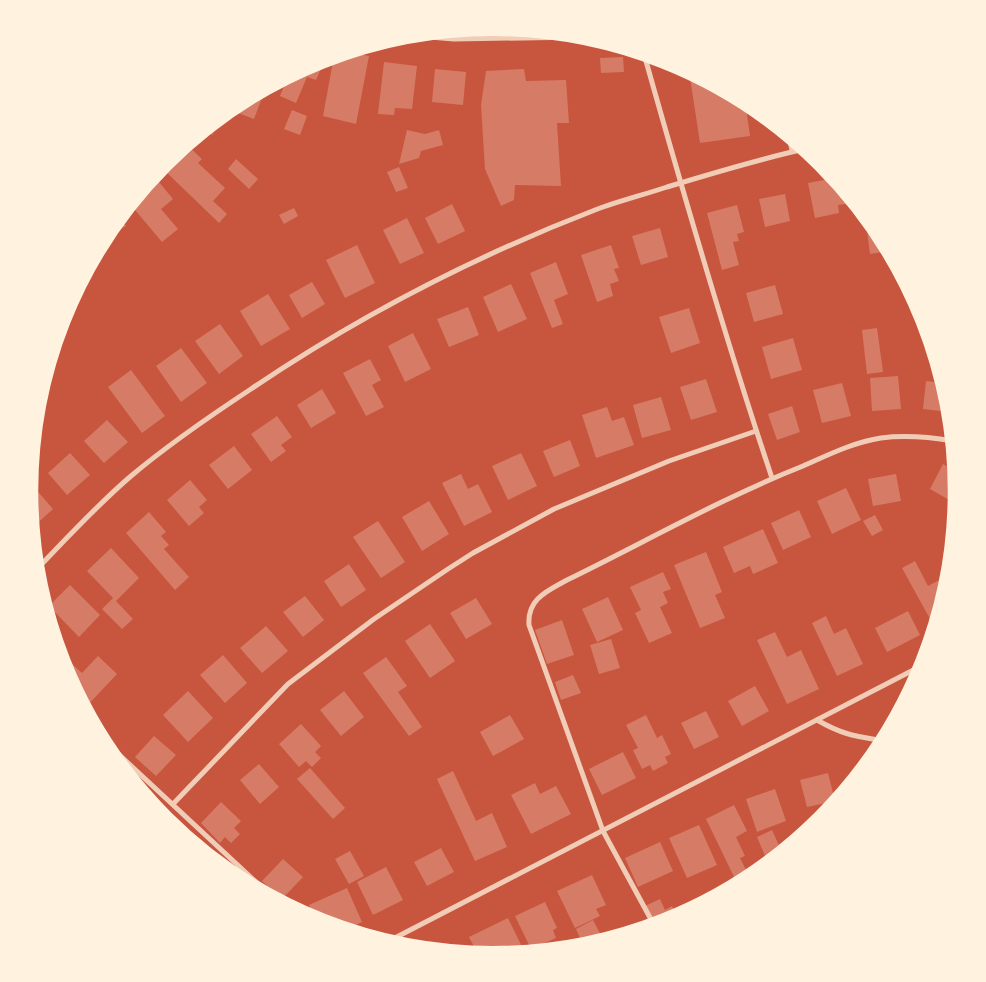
<svg xmlns="http://www.w3.org/2000/svg" width="986" height="982" font-family="'Sofia Sans Condensed',sans-serif">
	<style>
		.building { fill: #d67c66 }
		.lines { fill: none; stroke-linecap: round; stroke-linejoin: round }
		.service { stroke: #f1ccb7; stroke-width: 4 }
		.minor { stroke: #f1ccb7; stroke-width: 5 }
		.tertiary { stroke: #f1ccb7; stroke-width: 9 }
		.rim { fill: none; stroke: #fff3e0; stroke-width: 2.5 }
	</style>
	<rect width="100%" height="100%" fill="#c8553d"/>
	<g class="building">
		<path d="M347,52L369,56L356,124L323,116L334,56Z"/>
		<path d="M623,57L624,72L601,73L600,58Z"/>
		<path d="M325,59L316,80L307,77L296,103L280,96L288,76L315,62Z"/>
		<path d="M384,62L417,66L412,109L395,108L394,115L378,114Z"/>
		<path d="M435,69L466,72L463,105L432,102Z"/>
		<path d="M524,69L526,81L566,80L569,123H557L561,186L515,185L514,200L501,206L485,169L481,105L486,71Z"/>
		<path d="M689,71L745,101L750,136L700,143Z"/>
		<path d="M257,93L263,95L254,119L230,110L212,135L204,130L235,104Z"/>
		<path d="M292,110L307,116L300,135L284,129Z"/>
		<path d="M407,130L425,134L439,130L443,145L421,151L419,158L399,164Z"/>
		<path d="M186,144L202,159L198,163L225,188L213,201L227,214L219,223L161,167Z"/>
		<path d="M236,159L258,179L249,189L228,169Z"/>
		<path d="M399,167L408,188L396,192L387,172Z"/>
		<path d="M154,176L173,199L161,209L178,229L162,242L130,204Z"/>
		<path d="M834,178L843,188L846,204L838,205L839,213L815,218L808,183Z"/>
		<path d="M785,194L790,221L765,227L759,199Z"/>
		<path d="M452,204L465,231L438,244L425,218Z"/>
		<path d="M737,205L744,232L737,234L739,241L733,242L739,265L722,270L707,213Z"/>
		<path d="M294,208L298,216L284,224L279,215Z"/>
		<path d="M865,215L880,233L889,251L870,254Z"/>
		<path d="M120,217L126,226L102,241L107,233Z"/>
		<path d="M407,218L424,253L400,264L383,230Z"/>
		<path d="M660,228L668,257L641,265L632,236Z"/>
		<path d="M357,245L375,283L345,298L326,260Z"/>
		<path d="M611,245L619,268L614,269L619,281L610,284L613,296L597,302L581,255Z"/>
		<path d="M556,262L568,294L554,300L563,324L552,328L530,273Z"/>
		<path d="M312,282L325,304L302,318L289,295Z"/>
		<path d="M511,284L527,319L498,332L483,297Z"/>
		<path d="M775,285L783,314L754,322L746,293Z"/>
		<path d="M268,294L290,329L261,346L240,311Z"/>
		<path d="M468,307L479,335L449,347L437,319Z"/>
		<path d="M689,308L700,343L671,353L659,317Z"/>
		<path d="M220,324L243,356L219,374L195,341Z"/>
		<path d="M877,328L883,372L867,374L862,330Z"/>
		<path d="M413,333L431,369L405,382L388,346Z"/>
		<path d="M793,338L802,370L771,379L762,347Z"/>
		<path d="M181,348L207,383L181,402L156,366Z"/>
		<path d="M370,359L381,380L372,385L384,407L366,416L343,373Z"/>
		<path d="M131,370L165,416L142,433L108,387Z"/>
		<path d="M898,376L901,409L872,411L870,378Z"/>
		<path d="M706,379L717,412L691,420L680,387Z"/>
		<path d="M926,381L943,383L949,401L950,412L923,409Z"/>
		<path d="M842,383L851,416L822,423L813,390Z"/>
		<path d="M322,389L336,413L311,428L297,405Z"/>
		<path d="M661,397L671,430L642,438L633,405Z"/>
		<path d="M792,406L800,432L777,440L768,414Z"/>
		<path d="M607,407L612,421L624,417L634,445L596,458L582,415Z"/>
		<path d="M277,416L292,437L281,445L286,451L271,462L251,434Z"/>
		<path d="M107,420L128,442L104,463L84,441Z"/>
		<path d="M570,440L580,466L554,477L543,451Z"/>
		<path d="M234,446L252,470L228,489L209,465Z"/>
		<path d="M70,453L90,475L67,495L48,473Z"/>
		<path d="M521,453L537,486L508,500L492,466Z"/>
		<path d="M943,464L956,471L958,491L956,504L930,489Z"/>
		<path d="M461,474L468,489L478,484L492,512L464,526L442,483Z"/>
		<path d="M896,474L901,501L873,506L868,479Z"/>
		<path d="M190,480L207,500L199,507L204,513L189,526L167,500Z"/>
		<path d="M32,485L53,509L32,528L28,491Z"/>
		<path d="M846,488L861,520L832,534L817,501Z"/>
		<path d="M429,501L449,534L422,551L402,517Z"/>
		<path d="M799,510L811,537L783,550L771,523Z"/>
		<path d="M149,512L166,532L161,536L169,545L164,549L189,577L175,590L126,533Z"/>
		<path d="M875,515L883,530L872,536L863,521Z"/>
		<path d="M378,521L405,562L381,578L353,537Z"/>
		<path d="M763,529L778,563L753,574L750,566L734,573L723,547Z"/>
		<path d="M111,548L139,578L116,601L133,619L122,629L102,609L113,598L87,571Z"/>
		<path d="M706,552L722,592L715,595L725,618L700,628L674,565Z"/>
		<path d="M915,561L928,586L941,579L947,589L935,628L902,568Z"/>
		<path d="M349,564L366,590L341,607L324,581Z"/>
		<path d="M663,572L671,589L663,592L668,603L660,607L672,633L649,643L635,613L641,610L630,587Z"/>
		<path d="M70,585L100,615L79,637L49,606Z"/>
		<path d="M305,596L324,620L303,637L283,612Z"/>
		<path d="M608,597L623,630L597,642L582,609Z"/>
		<path d="M476,598L492,624L466,639L450,613Z"/>
		<path d="M908,611L920,635L887,652L875,628Z"/>
		<path d="M826,616L834,634L846,628L863,664L837,676L812,623Z"/>
		<path d="M562,620L574,655L547,664L535,630Z"/>
		<path d="M430,624L455,661L430,678L405,641Z"/>
		<path d="M266,626L288,651L262,673L240,648Z"/>
		<path d="M775,632L787,657L801,650L819,689L787,704L757,640Z"/>
		<path d="M611,639L620,668L599,674L590,645Z"/>
		<path d="M58,651L82,673L98,656L117,674L85,708L64,669Z"/>
		<path d="M223,655L247,683L225,703L200,675Z"/>
		<path d="M386,657L407,686L398,692L422,727L409,736L363,673Z"/>
		<path d="M573,675L581,693L561,700L555,682Z"/>
		<path d="M755,686L769,711L742,726L728,701Z"/>
		<path d="M188,691L213,718L188,742L163,715Z"/>
		<path d="M344,691L364,717L341,736L320,710Z"/>
		<path d="M706,711L719,737L694,749L681,723Z"/>
		<path d="M510,715L524,739L493,756L480,732Z"/>
		<path d="M646,715L657,738L662,735L671,754L665,757L668,763L653,771L650,765L642,769L633,750L638,748L626,725Z"/>
		<path d="M301,724L321,746L315,752L321,758L312,767L306,761L299,767L279,744Z"/>
		<path d="M154,736L176,755L156,776L135,757Z"/>
		<path d="M623,752L636,778L602,795L589,769Z"/>
		<path d="M259,764L279,787L260,804L240,780Z"/>
		<path d="M310,768L345,808L333,819L297,779Z"/>
		<path d="M453,771L476,821L492,813L507,847L475,861L437,779Z"/>
		<path d="M828,773L835,801L807,807L800,780Z"/>
		<path d="M535,783L540,794L556,786L571,814L531,834L511,795Z"/>
		<path d="M775,789L786,821L757,832L746,799Z"/>
		<path d="M221,802L241,821L234,828L240,834L231,843L225,837L220,843L201,823Z"/>
		<path d="M734,805L747,831L736,837L745,856L740,858L750,878L737,883L706,819Z"/>
		<path d="M699,825L717,865L687,878L669,838Z"/>
		<path d="M772,830L782,852L768,863L757,837Z"/>
		<path d="M660,842L673,871L638,887L625,858Z"/>
		<path d="M441,848L454,872L427,886L414,862Z"/>
		<path d="M350,851L364,876L349,884L335,859Z"/>
		<path d="M283,859L303,877L282,899L262,881Z"/>
		<path d="M386,867L403,900L373,915L357,882Z"/>
		<path d="M592,875L606,905L596,909L600,916L575,928L557,891Z"/>
		<path d="M347,888L362,922L345,930L315,920L309,905Z"/>
		<path d="M660,899L665,910L672,906L677,917L655,925L645,906Z"/>
		<path d="M545,902L557,928L553,930L556,938L531,949L515,916Z"/>
		<path d="M508,918L525,953L493,956L478,954L469,937Z"/>
		<path d="M593,920L604,941L584,947L576,929Z"/>
	</g>
	<g class="lines">
		<path class="service" d="M788,135L792,152"/>
		<g class="minor">
			<path d="M644,54C684,196 725,338 772,478"/>
			<path d="M36,570C67,538 97,505 131,476C169,444 210,416 251,389C359,316 473,257 595,210C619,201 643,195 667,187C713,173 759,159 805,149"/>
			<path d="M817,720C843,735 855,736 884,741"/>
			<path d="M99,736L272,897"/>
			<path d="M173,804L288,684L374,619L448,569L473,553L554,509L669,461L756,431"/>
			<path d="M654,925L603,831L529,625C527,599 547,591 567,580C645,542 722,498 803,466C828,455 854,442 881,438C905,435 929,437 953,441"/>
			<path d="M387,942L923,665"/>
		</g>
		<path class="tertiary" d="M418,34L454,37L581,35"/>
	</g>
	<path d="M0 0H986V982H0ZM37 491a456 456 0 1 1 912 0a456 456 0 1 1-912 0Z" fill="#fff3e0" fill-rule="evenodd"/>
	<path class="rim" d="M37 491a456 456 0 1 1 912 0a456 456 0 1 1-912 0Z"/>
</svg>
